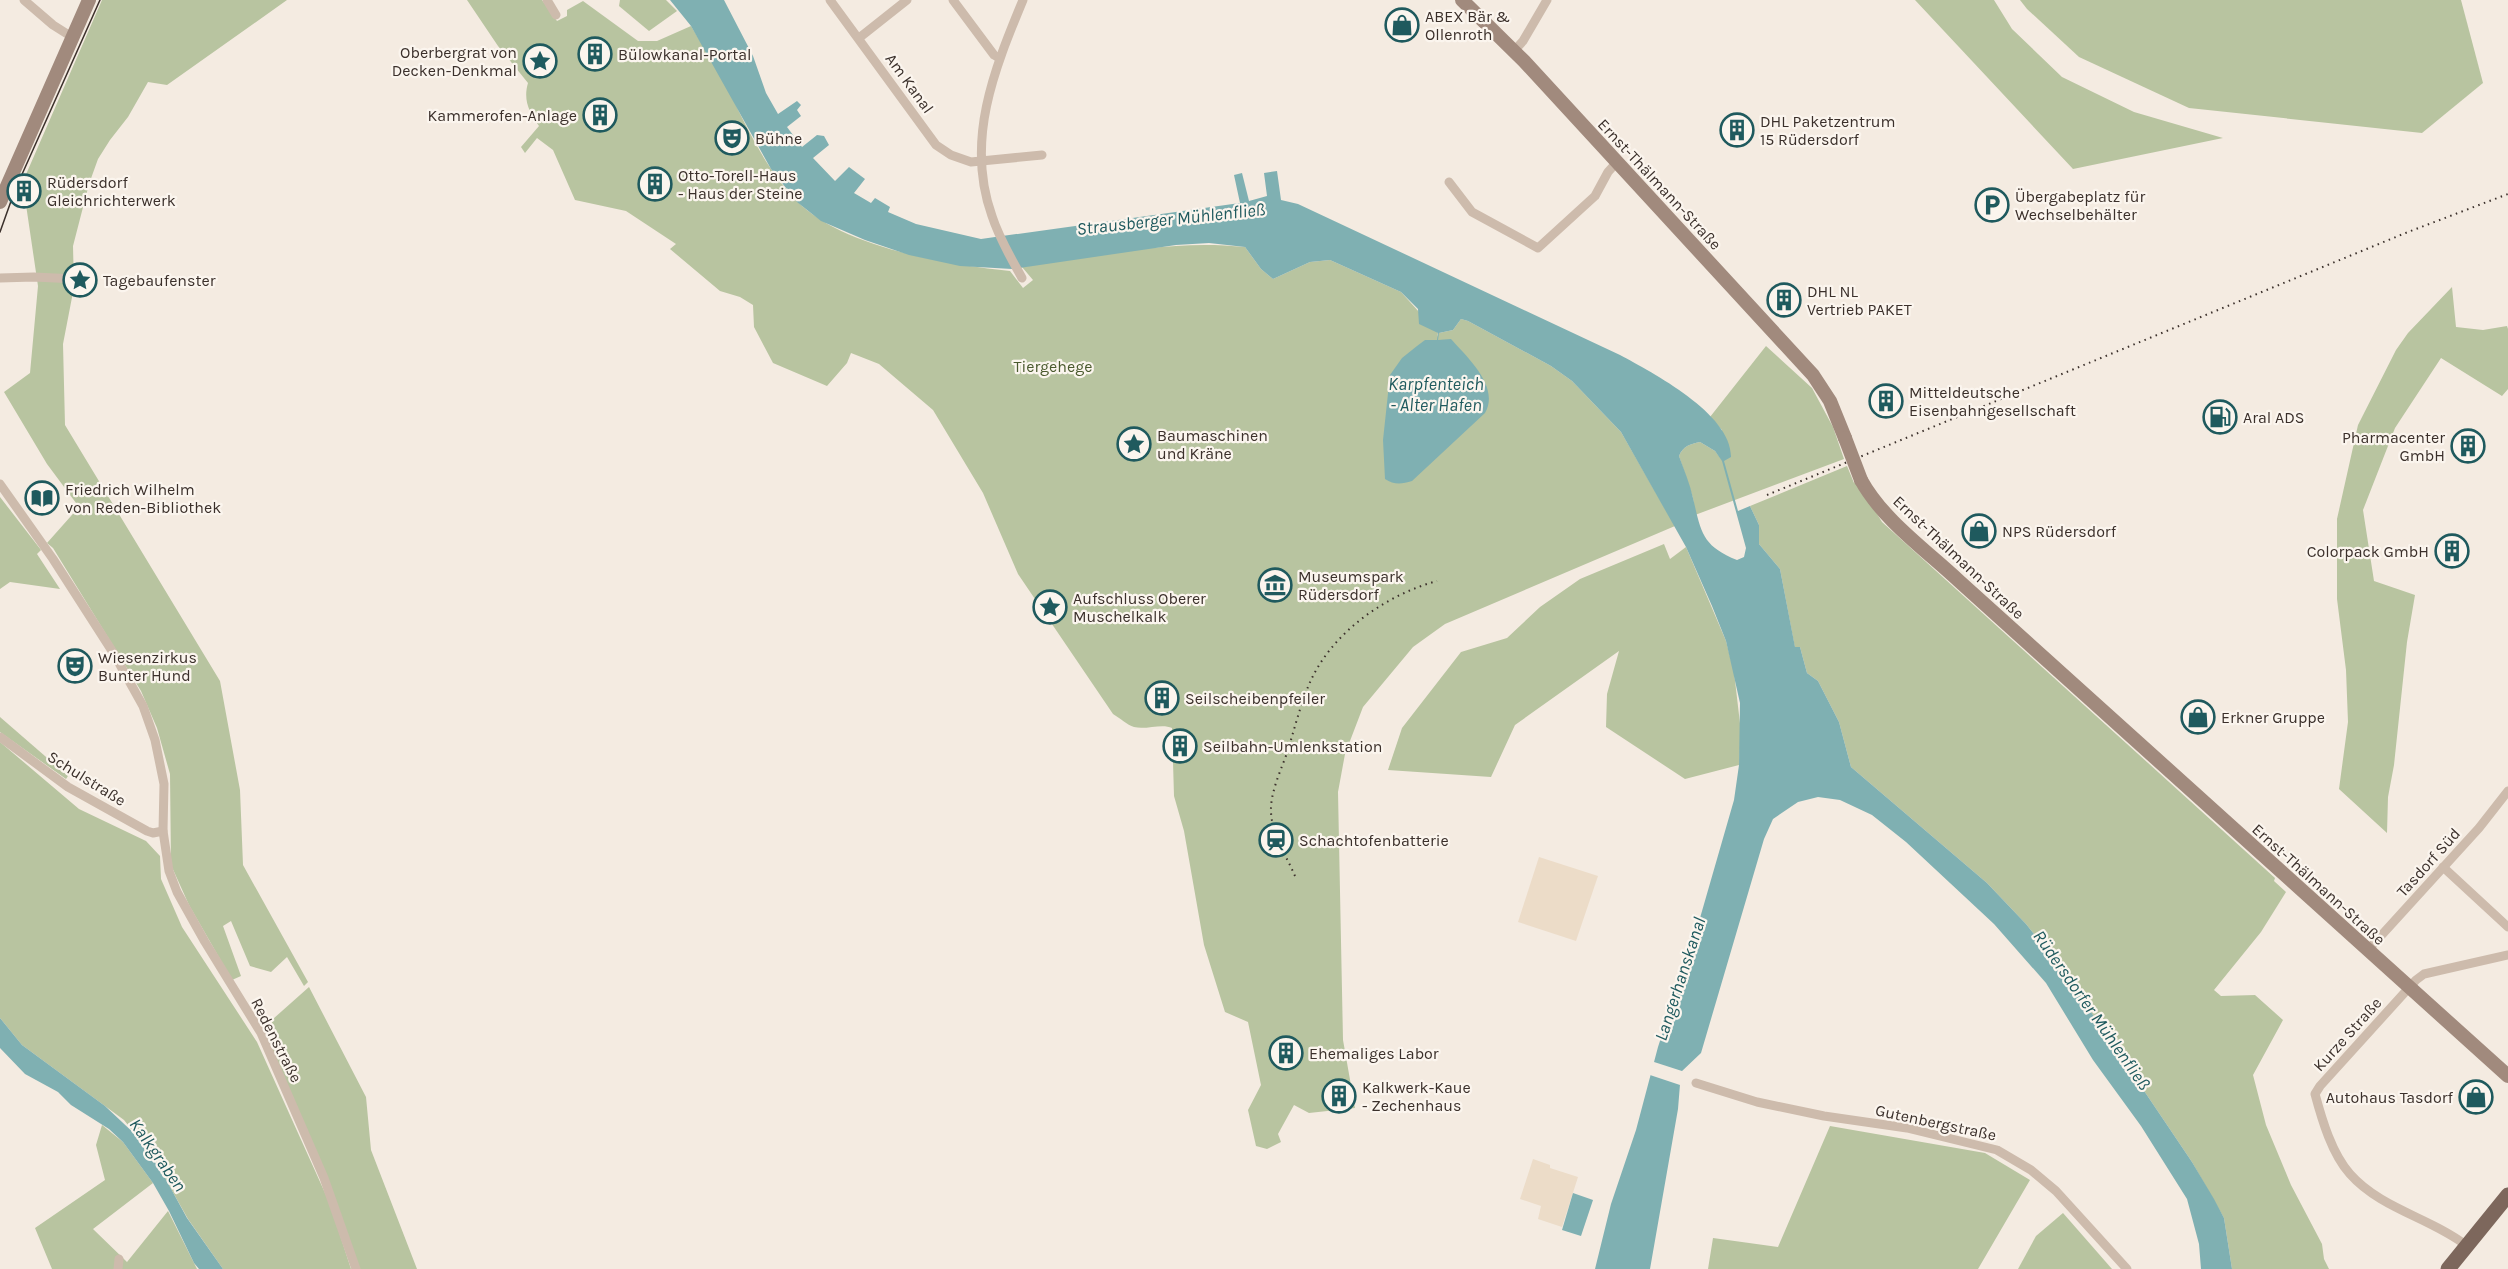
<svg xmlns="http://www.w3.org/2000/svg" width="2508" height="1269" font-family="Karla,sans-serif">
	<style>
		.green { fill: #b8c4a0 }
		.plaza { fill: #ecdcc8 }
		.water { fill: #7fb0b2; fill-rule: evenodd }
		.pier { fill: #f4ebe1 }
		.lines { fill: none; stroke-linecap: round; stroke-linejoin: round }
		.street { stroke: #cdbbac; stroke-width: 9 }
		.secondary { stroke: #a18a7d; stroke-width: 14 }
		.primary { stroke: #7d675c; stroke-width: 15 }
		.tram { stroke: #3b302b; stroke-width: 1.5 }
		.rail { stroke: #3b302b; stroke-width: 2; stroke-dasharray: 1.5 4.5; stroke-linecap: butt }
		.secondary-bridge { stroke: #a18a7d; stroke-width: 14 }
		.labels { text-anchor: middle; stroke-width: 4.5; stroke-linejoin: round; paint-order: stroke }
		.poi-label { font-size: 16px; fill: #3b302b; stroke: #fbf5ee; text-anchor: start }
		.street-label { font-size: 16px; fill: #3b302b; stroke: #fbf5ee }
		.park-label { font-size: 16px; fill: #4a5a2e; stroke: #fbf5ee }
		.water-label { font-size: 18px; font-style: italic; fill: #1f5a5e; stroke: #fbf5ee }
	</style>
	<rect width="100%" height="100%" fill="#f4ebe1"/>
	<g class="green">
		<path d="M102,0H287L167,85L148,82L128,117L110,140L98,159L89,184L73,246L74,287L63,344L65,425L220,681L240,790L243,865L308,982L304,986L287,957L271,972L250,966L231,921L223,926L241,976L232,980L189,905L171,865L170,774L157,728L141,691L53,548L47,543L79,507L47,464L4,392L30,373L38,286L25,198L28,186L24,179Z"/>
		<path d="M467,0H542L557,21L567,16V10L583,1L638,41H657L691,26C704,48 719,70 730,93C748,131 767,170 797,201C841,247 949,265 1010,271L1023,288L1033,280L1022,267C1096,256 1170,239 1245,247L1261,269L1273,279L1310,262L1330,260L1401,292L1438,333L1437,337L1439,333L1453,330L1461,319L1468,321L1551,366L1572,381L1621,432L1675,526L1445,624L1413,647L1363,707L1345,754L1338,792L1343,1040L1355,1108L1309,1113L1294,1105L1278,1134L1281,1142L1267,1149L1256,1146L1248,1110L1261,1085L1248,1022L1225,1012L1204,945L1184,831L1174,796L1172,728C1162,723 1146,730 1134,727C1127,725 1120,718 1113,714L1018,574L983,493L933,410L879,364L851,353L847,363L827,386L773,363L754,327L753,305L740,297L720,291L670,249L676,244L626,211L575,200L553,150L537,138L525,153L521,147L539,126C529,112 523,100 528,83L498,46Z"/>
		<path d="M620,0H666L677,11L649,31L619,6Z"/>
		<path d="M1915,0H1994L2012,29L2062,77L2134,112L2223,138L2073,169Z"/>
		<path d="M2020,0H2461L2483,83L2422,133L2189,108L2079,57L2027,9Z"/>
		<path d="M2452,287L2456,327L2483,330L2507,326L2508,329V389L2502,396L2441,358L2395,428L2363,510L2374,581L2415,595L2407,642L2394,765L2388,797L2387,833L2339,789L2348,722L2346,670L2337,599V519L2358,425L2396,350L2408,333Z"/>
		<path d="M1766,346L1812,388L1833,427L1844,459L1695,515L1693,498L1679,456C1683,446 1690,444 1700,442L1715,451L1722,460V430L1710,417Z"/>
		<path d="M1847,466L1854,483H1858L1882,522L2275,878L2274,881L2286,892L2261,932L2214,990L2221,996L2255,995L2283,1020L2253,1075L2266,1125L2291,1185L2322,1244L2324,1259L2329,1269H2232L2224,1218L2192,1162L2064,972L2026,924L1987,883L1851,767L1839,722L1818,681L1807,673L1800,647L1795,648L1780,569L1759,544V525L1750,506Z"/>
		<path d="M0,497L41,550L37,554L60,589L10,582L0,589Z"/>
		<path d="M1664,544L1670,559L1686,547L1726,641L1734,672L1741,732L1739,765L1685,779L1606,727L1607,694L1619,651L1515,725L1491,777L1388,770L1402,728L1461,652L1507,638L1540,607L1580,579Z"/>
		<path d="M0,717L68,776L66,779L0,732Z"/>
		<path d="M0,742L79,809L146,841L160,856L161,879L182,927L257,1042L330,1204L351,1269H223L188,1219L153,1157L124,1120L22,1045L0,1018Z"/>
		<path d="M309,987L366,1097L371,1150L417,1269H360L266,1040L273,1019Z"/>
		<path d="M102,1125L123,1142L153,1183L93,1229L127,1262L168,1211L197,1269H52L35,1228L105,1180L96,1145Z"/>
		<path d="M1830,1126L1985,1153L2030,1180L1978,1269H1708L1713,1238L1778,1247Z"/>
		<path d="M2063,1213L2112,1269H2018L2036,1236Z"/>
	</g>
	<g class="plaza">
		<path d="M1539,857L1598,876L1576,941L1518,922Z"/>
		<path d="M1533,1159L1550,1165V1168L1578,1177L1562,1227L1538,1219L1541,1206L1520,1199Z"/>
	</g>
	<g class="water">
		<path d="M670,0H724L753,56L766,93L778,114L797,101L801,105L797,110L801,116L787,127L802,147L817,135L824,136L829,145L813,158L835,181L849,167L865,179L854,193L871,203L875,198L890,207L888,212L916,224L981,239L1240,203L1234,175L1242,173L1249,201L1267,196L1264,173L1277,171L1281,200L1298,204L1620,355C1653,373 1732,414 1731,457L1724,461L1738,511L1750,506L1759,525V544L1780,569L1795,647H1800L1807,673L1818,681L1839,722L1851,767L1987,883L2026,924L2064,972L2192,1162L2214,1199L2224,1218L2232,1269H2201L2199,1244L2187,1199L2141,1126L2093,1060L2046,983L1994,924L1906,842L1872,815L1840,800L1818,797L1798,802L1773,819L1764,839L1701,1053L1681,1072L1678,1109L1650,1269H1595L1611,1204L1636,1130L1658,1047L1700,918L1734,800L1739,765L1740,703L1726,641L1712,606L1686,547L1621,432L1572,381L1551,366L1468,321L1461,319L1453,330L1439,333L1438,340L1451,339C1468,358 1500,387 1485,413L1412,481C1402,484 1394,485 1385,479L1383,440L1390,375L1402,358L1417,346L1425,340H1437L1438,333L1419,324L1418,309L1401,292L1330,260L1310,262L1273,279L1261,269L1245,247L1209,243L1176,245L1012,269L960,266L909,255L865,240L821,221L797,202L771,169L691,26ZM1700,442L1715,451L1722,461L1746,548L1744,557L1737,560C1702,546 1701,532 1693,498C1690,484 1684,470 1679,456C1683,446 1690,444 1700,442Z"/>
		<path d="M0,1018L22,1045L105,1106L139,1138L164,1176L187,1218L223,1269H199L194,1263L169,1211L153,1183L123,1142L109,1129L71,1105L58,1092L25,1074L0,1048Z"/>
		<path d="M1573,1193L1593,1200L1581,1236L1562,1230Z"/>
	</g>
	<path class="pier" d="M1651,1061L1685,1072L1683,1086L1647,1074Z"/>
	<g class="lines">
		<g class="street">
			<path d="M24,0L53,25L72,37"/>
			<path d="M547,0L556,15"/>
			<path d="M830,0L936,145L951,155L971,162L1042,155"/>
			<path d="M953,0L994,55L999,58"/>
			<path d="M859,38L907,0"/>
			<path d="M1514,51L1523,41L1547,0"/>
			<path d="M1449,182L1472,212L1538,248L1595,196L1608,172L1617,162"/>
			<path d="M0,278L34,277L76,279"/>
			<path d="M1022,278C1011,258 999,238 992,216C965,141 994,70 1023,0"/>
			<path d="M0,484L53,559L114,654L143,706L155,740L164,784L163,831L169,871L177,892L205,942L261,1033L324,1178L356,1269"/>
			<path d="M0,737L68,787L147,831L153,833L163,831"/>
			<path d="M2443,867L2508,927"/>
			<path d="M2368,950L2479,828L2508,791"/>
			<path d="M1696,1083L1757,1102L1824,1116L1907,1128L1997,1150L2031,1170L2056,1191L2127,1269"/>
			<path d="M2467,1246C2431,1218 2381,1209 2350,1174C2332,1154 2322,1120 2315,1094L2320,1086L2416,980L2424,974L2508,955"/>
			<path d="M118,1269L119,1259"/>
		</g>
		<g class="secondary">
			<path d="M1462,0L1524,61L1813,375L1830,401L1845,438"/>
			<path d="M0,202L89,0"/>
			<path d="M1861,480C1883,520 1926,550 1959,581L2508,1076"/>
		</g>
		<path class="primary" d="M2448,1269L2508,1195"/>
		<path class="tram" d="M0,232L15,190L100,0"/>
		<g class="rail">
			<path d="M1767,495L2408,232L2508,194"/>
			<path d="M1295,876C1286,855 1272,835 1271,812C1270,792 1282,768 1288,750C1295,727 1301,702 1311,680C1334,631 1386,595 1437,581"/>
		</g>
		<path class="secondary-bridge" d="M1845,438L1861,480"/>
	</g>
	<defs>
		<g id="shop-ring" transform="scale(1.725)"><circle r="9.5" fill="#fbf5ee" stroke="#1f5a5e" stroke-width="1.5"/><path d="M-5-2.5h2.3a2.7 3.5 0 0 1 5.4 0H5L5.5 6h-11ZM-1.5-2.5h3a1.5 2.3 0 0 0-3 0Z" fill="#1f5a5e"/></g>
		<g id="building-ring" transform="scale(1.725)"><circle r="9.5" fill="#fbf5ee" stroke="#1f5a5e" stroke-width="1.5"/><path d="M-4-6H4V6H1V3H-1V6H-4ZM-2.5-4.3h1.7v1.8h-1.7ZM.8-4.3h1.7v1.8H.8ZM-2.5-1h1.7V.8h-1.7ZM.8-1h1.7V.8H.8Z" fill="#1f5a5e"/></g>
		<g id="sight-ring" transform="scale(1.725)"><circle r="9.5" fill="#fbf5ee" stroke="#1f5a5e" stroke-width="1.5"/><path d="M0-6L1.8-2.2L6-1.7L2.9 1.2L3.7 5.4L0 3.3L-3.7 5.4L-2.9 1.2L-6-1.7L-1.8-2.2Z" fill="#1f5a5e"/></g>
		<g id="theatre-ring" transform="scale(1.725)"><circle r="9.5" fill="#fbf5ee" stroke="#1f5a5e" stroke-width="1.5"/><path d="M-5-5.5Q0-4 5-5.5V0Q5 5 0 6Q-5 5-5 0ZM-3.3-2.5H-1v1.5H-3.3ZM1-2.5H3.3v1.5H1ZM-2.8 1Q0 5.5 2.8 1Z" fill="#1f5a5e"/></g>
		<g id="parking-ring" transform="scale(1.725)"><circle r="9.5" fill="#fbf5ee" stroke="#1f5a5e" stroke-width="1.5"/><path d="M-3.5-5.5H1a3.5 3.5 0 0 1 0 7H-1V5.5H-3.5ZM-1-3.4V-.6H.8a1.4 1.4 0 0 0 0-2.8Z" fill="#1f5a5e"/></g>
		<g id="fuel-ring" transform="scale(1.725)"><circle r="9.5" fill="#fbf5ee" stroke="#1f5a5e" stroke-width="1.5"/><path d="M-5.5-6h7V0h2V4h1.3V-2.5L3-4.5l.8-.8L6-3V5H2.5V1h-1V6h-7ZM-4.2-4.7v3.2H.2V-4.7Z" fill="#1f5a5e"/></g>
		<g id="library-ring" transform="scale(1.725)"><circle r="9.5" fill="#fbf5ee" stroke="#1f5a5e" stroke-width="1.5"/><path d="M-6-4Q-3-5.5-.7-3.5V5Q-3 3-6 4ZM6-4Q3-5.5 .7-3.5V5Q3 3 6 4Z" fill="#1f5a5e"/></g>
		<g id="museum-ring" transform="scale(1.725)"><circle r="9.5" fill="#fbf5ee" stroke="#1f5a5e" stroke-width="1.5"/><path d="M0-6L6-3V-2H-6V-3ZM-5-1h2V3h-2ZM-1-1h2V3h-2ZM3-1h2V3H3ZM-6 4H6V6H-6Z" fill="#1f5a5e"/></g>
		<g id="station-ring" transform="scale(1.725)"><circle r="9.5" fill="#fbf5ee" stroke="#1f5a5e" stroke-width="1.5"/><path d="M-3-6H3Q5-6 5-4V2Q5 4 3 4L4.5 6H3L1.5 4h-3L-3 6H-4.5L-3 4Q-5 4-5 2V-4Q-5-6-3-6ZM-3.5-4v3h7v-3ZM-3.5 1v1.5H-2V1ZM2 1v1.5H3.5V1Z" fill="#1f5a5e"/></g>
	</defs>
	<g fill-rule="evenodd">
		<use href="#shop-ring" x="1402" y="25"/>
		<use href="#building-ring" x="595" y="54"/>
		<use href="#sight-ring" x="540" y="61"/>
		<use href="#building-ring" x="600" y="115"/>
		<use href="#building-ring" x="1737" y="130"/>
		<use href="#theatre-ring" x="732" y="138"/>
		<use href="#building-ring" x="655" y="184"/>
		<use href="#building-ring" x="24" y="191"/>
		<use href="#parking-ring" x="1992" y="205"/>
		<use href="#sight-ring" x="80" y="280"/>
		<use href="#building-ring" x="1784" y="300"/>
		<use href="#building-ring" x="1886" y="401"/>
		<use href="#fuel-ring" x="2220" y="417"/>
		<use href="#sight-ring" x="1134" y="444"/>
		<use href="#building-ring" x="2468" y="446"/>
		<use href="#library-ring" x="42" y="498"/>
		<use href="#shop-ring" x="1979" y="531"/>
		<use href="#building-ring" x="2452" y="551"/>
		<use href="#museum-ring" x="1275" y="585"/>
		<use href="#sight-ring" x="1050" y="607"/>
		<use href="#theatre-ring" x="75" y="666"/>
		<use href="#building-ring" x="1162" y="698"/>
		<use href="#shop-ring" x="2198" y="717"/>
		<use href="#building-ring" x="1180" y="746"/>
		<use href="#station-ring" x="1276" y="840"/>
		<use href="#building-ring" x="1286" y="1053"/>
		<use href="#building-ring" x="1339" y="1096"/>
		<use href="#shop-ring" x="2476" y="1097"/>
	</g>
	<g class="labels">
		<g class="poi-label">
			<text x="1425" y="22">ABEX Bär &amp;<tspan x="1425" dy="18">Ollenroth</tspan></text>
			<text x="517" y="58" text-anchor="end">Oberbergrat von<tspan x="517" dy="18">Decken-Denkmal</tspan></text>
			<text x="618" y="60">Bülowkanal-Portal</text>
			<text x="577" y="121" text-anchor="end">Kammerofen-Anlage</text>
			<text x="1760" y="127">DHL Paketzentrum<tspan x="1760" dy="18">15 Rüdersdorf</tspan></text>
			<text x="755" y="144">Bühne</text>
			<text x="678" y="181">Otto-Torell-Haus<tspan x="678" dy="18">- Haus der Steine</tspan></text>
			<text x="47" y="188">Rüdersdorf<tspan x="47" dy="18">Gleichrichterwerk</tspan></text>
			<text x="2015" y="202">Übergabeplatz für<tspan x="2015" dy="18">Wechselbehälter</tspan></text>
			<text x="103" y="286">Tagebaufenster</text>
			<text x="1807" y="297">DHL NL<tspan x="1807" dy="18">Vertrieb PAKET</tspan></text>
			<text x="1909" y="398">Mitteldeutsche<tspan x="1909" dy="18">Eisenbahngesellschaft</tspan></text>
			<text x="2243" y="423">Aral ADS</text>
			<text x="1157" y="441">Baumaschinen<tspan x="1157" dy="18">und Kräne</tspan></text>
			<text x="2445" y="443" text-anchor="end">Pharmacenter<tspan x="2445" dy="18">GmbH</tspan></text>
			<text x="65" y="495">Friedrich Wilhelm<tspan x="65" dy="18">von Reden-Bibliothek</tspan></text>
			<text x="2002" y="537">NPS Rüdersdorf</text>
			<text x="2429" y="557" text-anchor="end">Colorpack GmbH</text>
			<text x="1298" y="582">Museumspark<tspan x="1298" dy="18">Rüdersdorf</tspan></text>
			<text x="1073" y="604">Aufschluss Oberer<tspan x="1073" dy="18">Muschelkalk</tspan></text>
			<text x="98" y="663">Wiesenzirkus<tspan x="98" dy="18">Bunter Hund</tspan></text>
			<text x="1185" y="704">Seilscheibenpfeiler</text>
			<text x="2221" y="723">Erkner Gruppe</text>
			<text x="1203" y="752">Seilbahn-Umlenkstation</text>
			<text x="1299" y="846">Schachtofenbatterie</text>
			<text x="1309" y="1059">Ehemaliges Labor</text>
			<text x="1362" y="1093">Kalkwerk-Kaue<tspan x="1362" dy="18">- Zechenhaus</tspan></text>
			<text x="2453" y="1103" text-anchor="end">Autohaus Tasdorf</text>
		</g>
		<g class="street-label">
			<text transform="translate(910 83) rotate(54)" y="6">Am Kanal</text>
			<text transform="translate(1660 184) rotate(47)" y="6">Ernst-Thälmann-Straße</text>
			<text transform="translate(1959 557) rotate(43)" y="6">Ernst-Thälmann-Straße</text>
			<text transform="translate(87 778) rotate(32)" y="6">Schulstraße</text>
			<text transform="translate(2428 862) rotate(-48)" y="6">Tasdorf Süd</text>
			<text transform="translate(2319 884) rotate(42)" y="6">Ernst-Thälmann-Straße</text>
			<text transform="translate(2347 1034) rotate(-48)" y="6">Kurze Straße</text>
			<text transform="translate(277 1040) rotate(63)" y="6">Redenstraße</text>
			<text transform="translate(1936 1122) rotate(12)" y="6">Gutenbergstraße</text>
		</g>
		<g class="park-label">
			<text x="1053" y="372">Tiergehege</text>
		</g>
		<g class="water-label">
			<text transform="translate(1171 219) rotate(-6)" y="6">Strausberger Mühlenfließ</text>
			<text x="1436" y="390">Karpfenteich<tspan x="1436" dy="21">- Alter Hafen</tspan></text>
			<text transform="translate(1680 979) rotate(-72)" y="6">Langerhanskanal</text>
			<text transform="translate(2092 1010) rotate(55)" y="6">Rüdersdorfer Mühlenfließ</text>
			<text transform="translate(158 1155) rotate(55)" y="6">Kalkgraben</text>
		</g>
	</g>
</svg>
